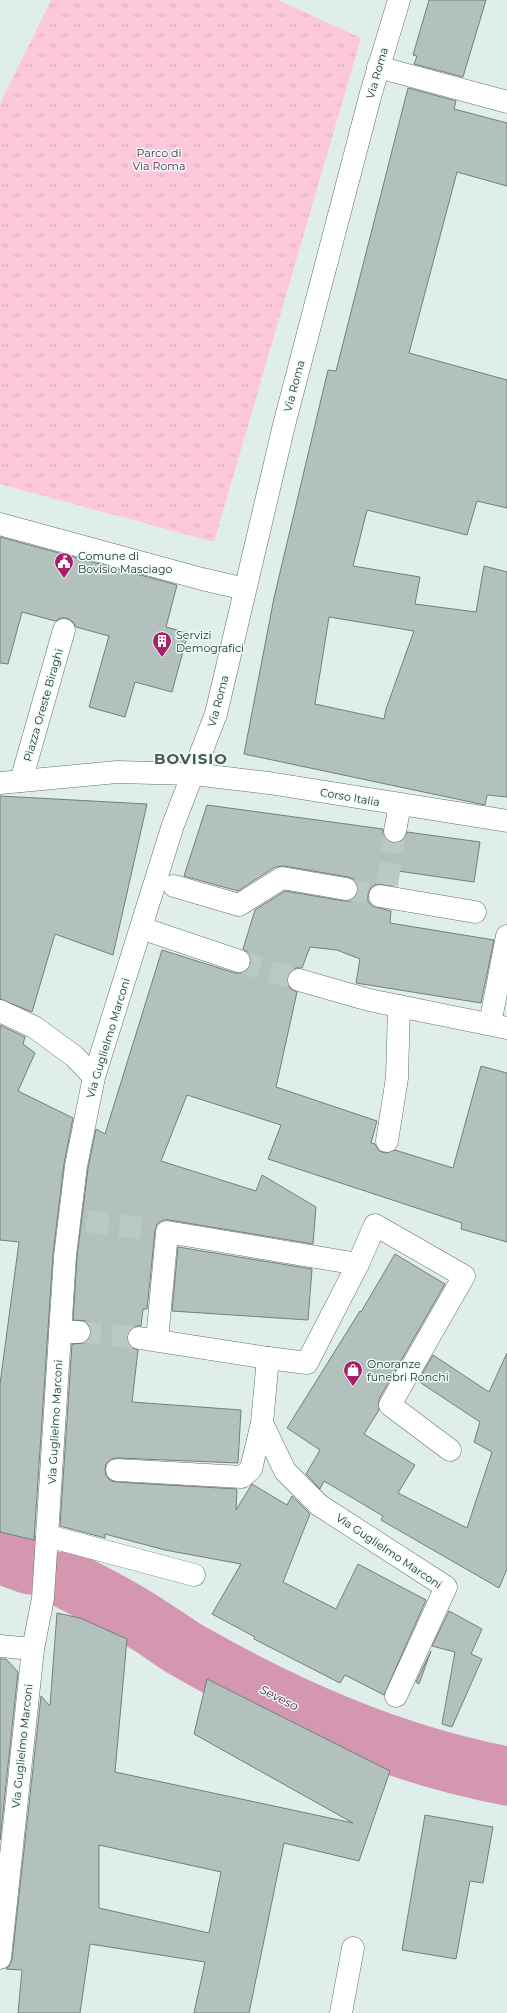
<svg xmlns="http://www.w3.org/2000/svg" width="507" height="2013" font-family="Montserrat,sans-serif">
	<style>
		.park { fill: url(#park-tufts) }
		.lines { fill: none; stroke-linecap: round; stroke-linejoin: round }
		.river { stroke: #d597b0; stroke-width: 59 }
		.building { fill: #b3c1be; stroke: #727f7d; fill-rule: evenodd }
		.minor-tunnel { stroke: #bbc9c6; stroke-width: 22; stroke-dasharray: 22 11; stroke-linecap: butt }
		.minor-casing { stroke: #63706d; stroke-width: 23 }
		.minor { stroke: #fff; stroke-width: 22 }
		.labels { text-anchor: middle; stroke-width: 3; stroke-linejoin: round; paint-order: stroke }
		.street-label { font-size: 11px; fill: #2d3332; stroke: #ecfcf8 }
		.park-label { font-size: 11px; fill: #641a3f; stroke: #ecfcf8 }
		.poi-label { font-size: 11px; fill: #2d3332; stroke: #ecfcf8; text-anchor: start }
		.water-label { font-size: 12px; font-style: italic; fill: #5a1037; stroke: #ecfcf8 }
		.district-label { font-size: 15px; font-weight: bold; letter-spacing: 1px; fill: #4a5755; stroke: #ecfcf8 }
	</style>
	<defs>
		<pattern id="park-tufts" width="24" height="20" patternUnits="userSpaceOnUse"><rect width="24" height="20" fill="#fdc8dc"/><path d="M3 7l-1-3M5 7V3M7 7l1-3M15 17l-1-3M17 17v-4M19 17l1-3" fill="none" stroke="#d9acbd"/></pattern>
	</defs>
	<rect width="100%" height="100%" fill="#dfeeeb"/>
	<path class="park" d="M51,0H278L361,38L214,542L0,484V104Z"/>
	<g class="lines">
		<g class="river">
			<path d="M0,1554L30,1565"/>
			<path d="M68,1580C95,1594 122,1607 147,1624C160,1632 172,1641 185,1649C286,1707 392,1754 507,1776"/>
		</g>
	</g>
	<g class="building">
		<path d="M429,0H486L463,77L414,64L417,56L413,55Z"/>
		<path d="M408,88L456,101L454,109L507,123V186L457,172L409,353L507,380V508L477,501L467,535L367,510L353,566L420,577L415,604L476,612L484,566L507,572V797L487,795L485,805L244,754L274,598L328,370L336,371ZM329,617L414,631L386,709L384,719L315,704Z"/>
		<path d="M0,537L177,585L166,627L188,633L172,692L135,682L125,717L89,707L109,636L76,627L73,622L67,618H61L55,621L22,612L8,664L0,663Z"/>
		<path d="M0,796L147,804L113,955L55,934L32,1012L0,999Z"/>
		<path d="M207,805L383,829V835L387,840L393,843H399L404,839L407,832L480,842L474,882L398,871L395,886L376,884L371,888L368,894V901L372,906L391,911L390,923L494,940L481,1003L356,983L360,959L337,950L310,947L302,968H296L291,971L287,977V983L290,988L297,992L276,1087L377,1121L371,1143L375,1144L379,1151L385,1153L395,1150L453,1168L481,1066L507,1073V1242L461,1229L462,1223L268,1159L281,1125L187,1095L161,1161L256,1191L262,1175L316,1207L313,1244L169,1220H163L157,1224L155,1231L147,1309H143L141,1326H135L130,1330L127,1336V1342L131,1347L138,1350L132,1402L241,1410L238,1463L118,1458L111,1459L106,1464L105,1469L106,1476L111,1481L116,1482L237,1489L236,1510L252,1484L287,1505L292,1496L310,1514L283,1582L336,1609L358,1564L426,1600L384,1695L345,1675L340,1683L254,1639L255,1637L212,1614L241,1564L165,1550L105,1534V1538L60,1526L72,1344L86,1343L90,1338L91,1332L90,1326L86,1321L73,1320L77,1257L88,1168L96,1129L105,1134L162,950L235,973H242L248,970L251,965V958L249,953L243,949L255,910L285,891L344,901H351L356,897L358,891V884L354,879L348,877L284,866L275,867L238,891L184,876Z"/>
		<path d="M0,1025L25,1037L23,1044L35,1053L18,1091L73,1118L64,1164L53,1254L34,1540L0,1532V1384L19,1242L0,1240Z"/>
		<path d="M178,1247L312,1269L308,1320L172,1311Z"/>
		<path d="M395,1254L445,1284L379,1399V1410L364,1434L415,1465L398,1493L467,1528L492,1452L474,1442L480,1422L418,1381L433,1355L489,1392L507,1353V1569L499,1588L381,1520L383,1516L324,1481L320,1489L306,1474L320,1450L287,1428L360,1311L361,1312Z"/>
		<path d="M449,1611L482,1629L471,1654L482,1659L452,1727L442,1724L455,1652L432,1646Z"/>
		<path d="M57,1613L80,1618L127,1639L115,1772L353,1823L194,1734L207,1679L390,1771L359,1861L284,1843L249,2013H194L205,1962L90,1944L80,2013H18L22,1970L6,1969L10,1965L12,1959L41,1696L50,1706ZM99,1845L221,1872L209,1933L99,1908Z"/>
		<path d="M431,1651L419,1684L416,1682Z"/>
		<path d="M0,1659H6L18,1672L0,1840Z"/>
		<path d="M425,1815L493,1827L483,1883L470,1881L456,1959L402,1950Z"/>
	</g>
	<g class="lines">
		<g class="minor-tunnel">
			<path d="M387,885L395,831"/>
			<path d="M346,889L380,896"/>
			<path d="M239,961L299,980"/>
			<path d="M87,1221L149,1229"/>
			<path d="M79,1332L139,1338"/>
		</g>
		<g class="minor-casing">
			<g id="minor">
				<path d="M378,67L507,102"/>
				<path d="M0,524L202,579L245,589"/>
				<path d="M21,781L64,630"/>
				<path d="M0,783L117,772L193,774L269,783L507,821"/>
				<path d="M395,831L400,805"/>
				<path d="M174,886L239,905L282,878L346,889"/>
				<path d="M380,896L475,912"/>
				<path d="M141,928L239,961"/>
				<path d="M299,980L369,1000L507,1028"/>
				<path d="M0,1011L34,1027L74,1056L94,1077"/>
				<path d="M490,1024L507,936"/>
				<path d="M387,1141L397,1078L399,1006"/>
				<path d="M60,1332H79"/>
				<path d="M139,1338L268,1358L262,1423L285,1471L319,1505L446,1587L396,1696"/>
				<path d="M157,1340L167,1232L358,1264"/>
				<path d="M268,1358L307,1363L358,1264L375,1225L464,1276L390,1405L450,1450"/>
				<path d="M117,1470L242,1477L251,1469L262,1423"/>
				<path d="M48,1536L194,1575"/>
				<path d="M0,1646L33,1649"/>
				<path d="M0,1958L33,1649L43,1598L65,1256L76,1166L94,1077L173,825L216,714L284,425L371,93L399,0"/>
				<path d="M341,2013L353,1948"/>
			</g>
		</g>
		<use href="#minor" class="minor"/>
	</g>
	<defs>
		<g id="civic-pin" transform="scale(1)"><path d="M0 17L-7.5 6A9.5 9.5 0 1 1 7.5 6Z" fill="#a72069" stroke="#ecfcf8"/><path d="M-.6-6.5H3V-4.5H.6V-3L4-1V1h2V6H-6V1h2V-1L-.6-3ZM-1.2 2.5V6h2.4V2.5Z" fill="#fff"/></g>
		<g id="building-pin" transform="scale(1)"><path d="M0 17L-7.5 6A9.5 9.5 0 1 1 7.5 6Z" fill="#a72069" stroke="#ecfcf8"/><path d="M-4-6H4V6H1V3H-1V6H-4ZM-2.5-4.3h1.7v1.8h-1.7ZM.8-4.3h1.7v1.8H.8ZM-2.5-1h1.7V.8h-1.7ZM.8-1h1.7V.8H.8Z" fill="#fff"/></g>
		<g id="shop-pin" transform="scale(1)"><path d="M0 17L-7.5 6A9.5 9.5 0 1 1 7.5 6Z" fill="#a72069" stroke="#ecfcf8"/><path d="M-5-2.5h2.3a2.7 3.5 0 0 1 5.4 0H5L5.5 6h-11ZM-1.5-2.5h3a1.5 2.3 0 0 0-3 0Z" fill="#fff"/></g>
	</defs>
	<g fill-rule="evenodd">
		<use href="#civic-pin" x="64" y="562"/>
		<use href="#building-pin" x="162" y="641"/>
		<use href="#shop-pin" x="353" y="1370"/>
	</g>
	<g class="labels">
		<g class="street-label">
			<text transform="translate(377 73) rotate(-74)" y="4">Via Roma</text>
			<text transform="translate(294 386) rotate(-75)" y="4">Via Roma</text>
			<text transform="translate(218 701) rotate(-75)" y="4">Via Roma</text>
			<text transform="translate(43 705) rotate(-74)" y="4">Piazza Oreste Biraghi</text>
			<text transform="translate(350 797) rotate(10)" y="4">Corso Italia</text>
			<text transform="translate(108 1038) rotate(-73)" y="4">Via Guglielmo Marconi</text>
			<text transform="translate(55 1422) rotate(-87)" y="4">Via Guglielmo Marconi</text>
			<text transform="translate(389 1551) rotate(34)" y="4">Via Guglielmo Marconi</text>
			<text transform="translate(22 1746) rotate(-84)" y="4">Via Guglielmo Marconi</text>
		</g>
		<g class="park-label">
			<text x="159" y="157">Parco di<tspan x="159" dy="13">Via Roma</tspan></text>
		</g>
		<g class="poi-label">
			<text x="78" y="560">Comune di<tspan x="78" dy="13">Bovisio Masciago</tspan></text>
			<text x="176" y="639">Servizi<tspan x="176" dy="13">Demografici</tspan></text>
			<text x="367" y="1368">Onoranze<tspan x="367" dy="13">funebri Ronchi</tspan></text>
		</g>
		<g class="water-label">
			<text transform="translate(279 1698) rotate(27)" y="4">Seveso</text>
		</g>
		<g class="district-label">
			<text x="191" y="764">BOVISIO</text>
		</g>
	</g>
</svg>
